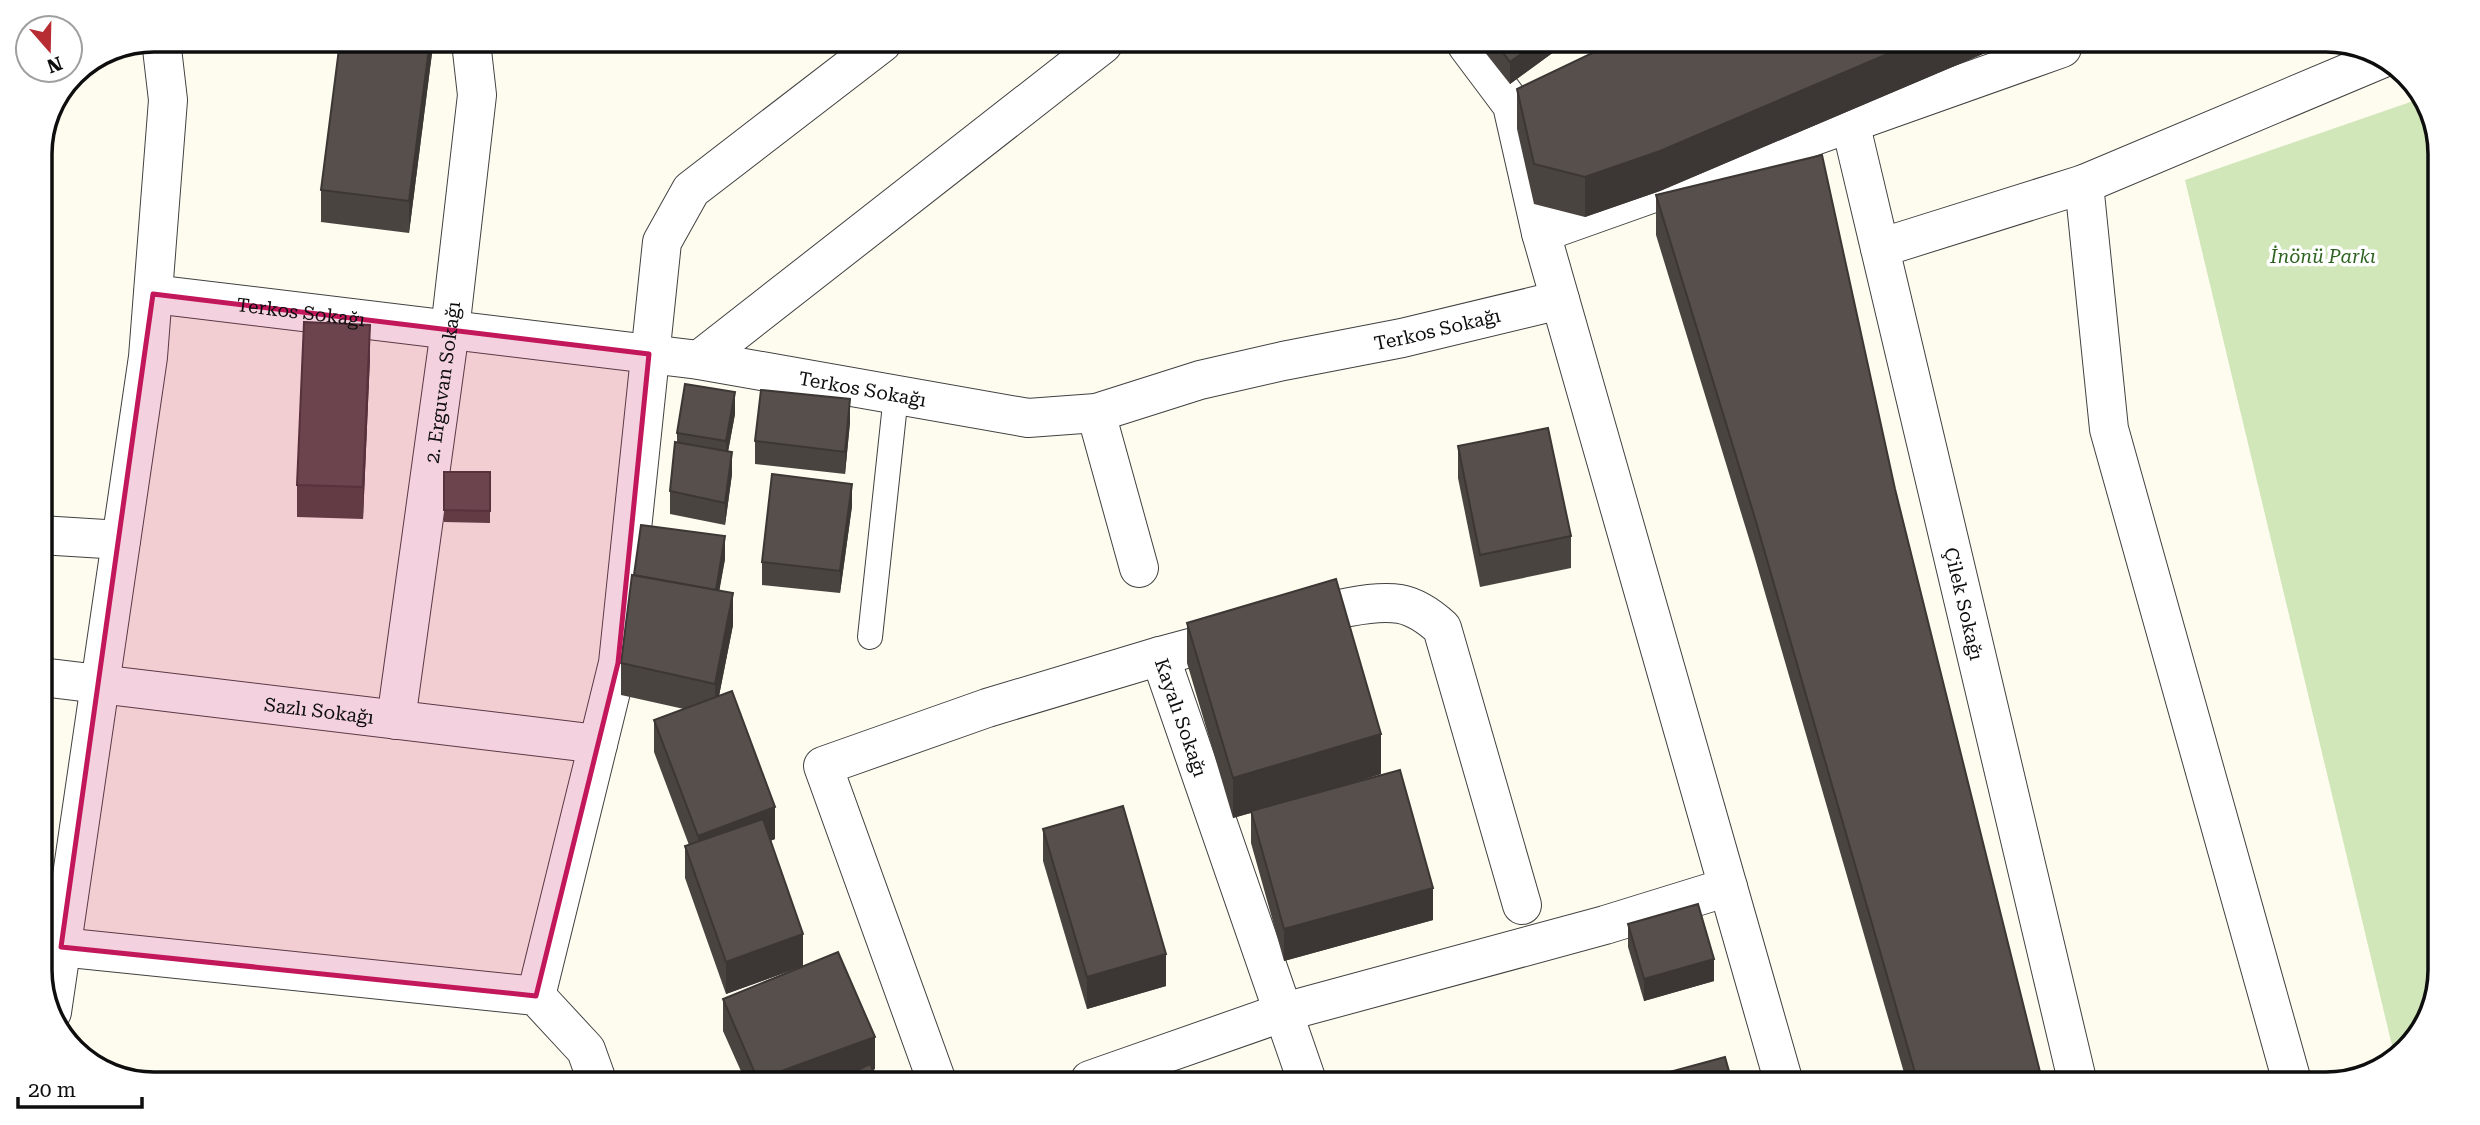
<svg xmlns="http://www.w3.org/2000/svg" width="2480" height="1125" font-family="'Roboto Serif',serif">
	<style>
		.green { fill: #d1e7ba }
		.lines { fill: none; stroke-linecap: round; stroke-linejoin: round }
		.service-casing { stroke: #414141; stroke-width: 26 }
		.minor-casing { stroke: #414141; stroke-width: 40 }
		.service { stroke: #fff; stroke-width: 24 }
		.minor { stroke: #fff; stroke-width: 38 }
		.wall { fill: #4a4440 }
		.shaded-wall { fill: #3c3734 }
		.building { fill: #564f4b; stroke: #3c3734; stroke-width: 2 }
		.marked { fill: #c2185b; fill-opacity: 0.2; stroke: #c2185b; stroke-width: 5; stroke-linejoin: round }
		.labels { text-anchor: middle; stroke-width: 7; stroke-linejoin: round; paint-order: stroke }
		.park-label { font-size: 19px; font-style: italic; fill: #2e6321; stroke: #fff }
		.street-label { font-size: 19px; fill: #0e0e0e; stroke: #fff }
		.rim { fill: none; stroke: #0e0e0e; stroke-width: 3.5 }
	</style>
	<rect width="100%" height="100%" fill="#fefbef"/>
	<path class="green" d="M2419,99L2440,149L2431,1015L2395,1058L2185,180Z"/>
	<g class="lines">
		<g class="service-casing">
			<path id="service" d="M870,637L896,395"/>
		</g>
		<g class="minor-casing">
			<g id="minor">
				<path d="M1467,45L1512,105L1541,233L1784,1083"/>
				<path id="s1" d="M1850,122L2078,1084"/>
				<path d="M2084,184L2381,59"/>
				<path d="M1541,233L2062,48"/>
				<path d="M1880,248L2084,184L2109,429L2293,1085"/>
				<path id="s2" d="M153,294L699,360L1028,418L1096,413L1200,380L1283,361L1402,338L1560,300"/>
				<path d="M699,360L1103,44"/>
				<path d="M1096,413L1139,568"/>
				<path d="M40,535L121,540"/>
				<path d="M1293,621C1322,613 1370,599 1400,604C1416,607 1430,617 1442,628L1522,905"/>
				<path id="s3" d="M1160,656L1307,1081"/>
				<path id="s4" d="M41,677L598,744"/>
				<path id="s5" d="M396,720L450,330L477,95L471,42"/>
				<path d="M41,945L536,996L586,1050L596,1078"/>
				<path d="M536,996L618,663L662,242L691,190L882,43"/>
				<path d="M52,1012L148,357L168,100L161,40"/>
				<path d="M936,1079L823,766L987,708L1160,656L1238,635"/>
				<path d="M1090,1080L1284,1012L1605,925L1728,887"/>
			</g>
		</g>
		<use href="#service" class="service"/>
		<use href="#minor" class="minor"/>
	</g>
	<g class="wall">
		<path d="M432,41V53L409,233L321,222V190Z"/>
		<path d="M1480,46H1562L1510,84Z"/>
		<path d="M1607,46L1997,48L1660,191L1585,217L1534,204L1517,129V89Z"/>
		<path d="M1656,195L1895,489L2043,1084L1907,1083L1754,555L1656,235Z"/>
		<path d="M370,357L363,519L297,517V485Z"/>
		<path d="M735,414L728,451L732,474L725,525L670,514V491L677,442V433Z"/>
		<path d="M850,422L845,474L755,464V441Z"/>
		<path d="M1458,446L1571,536V568L1480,587L1458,478Z"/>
		<path d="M444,472H490V523L444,522Z"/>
		<path d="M852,506L840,593L762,585V562Z"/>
		<path d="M725,559L719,590L733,625L719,696L775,839L770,841L803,966L726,994L685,878V846L689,845L654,752V720L684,709L621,695V663Z"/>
		<path d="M1187,623L1381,774L1332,789L1433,920L1284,961L1251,843V813L1233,818L1187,663Z"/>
		<path d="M1043,829L1166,986L1087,1009L1043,861Z"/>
		<path d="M1628,924L1714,981L1644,1001L1628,947Z"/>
		<path d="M723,999L875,1069L873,1070L877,1079L744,1078L723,1031Z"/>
	</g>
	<g class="shaded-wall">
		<path d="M430,41H432V53L409,233V201Z"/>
		<path d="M1532,46H1562L1510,84V62Z"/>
		<path d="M1904,47L1997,48L1660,191L1585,217V177Z"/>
		<path d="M370,325V357L363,519V487Z"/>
		<path d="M735,392V414L726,463V441Z"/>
		<path d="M850,399V422L845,474V452Z"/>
		<path d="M732,452V474L725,525V503Z"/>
		<path d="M852,484V506L840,593V571Z"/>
		<path d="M725,536V559L714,621V599Z"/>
		<path d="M733,593V625L715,716V684Z"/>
		<path d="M1381,734V774L1233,818V778Z"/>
		<path d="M775,807V839L698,868V836Z"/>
		<path d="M1433,888V920L1284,961V929Z"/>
		<path d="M803,934V966L726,994V962Z"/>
		<path d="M1166,954V986L1087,1009V977Z"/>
		<path d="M1714,959V981L1644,1001V979Z"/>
		<path d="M875,1037V1069L849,1079L762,1078Z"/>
	</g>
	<g class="building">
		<path d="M340,41H430L409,201L321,190Z"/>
		<path d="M1498,46H1532L1510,62Z"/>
		<path d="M1607,46L1904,47L1660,151L1585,177L1534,164L1517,89Z"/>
		<path d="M1822,155L1895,489L2043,1084L1918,1083L1754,515L1656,195Z"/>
		<path d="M304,322L370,325L363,487L297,485Z"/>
		<path d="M685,384L735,392L726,441L677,433Z"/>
		<path d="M761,390L850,399L845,452L755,441Z"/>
		<path d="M1548,428L1571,536L1480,555L1458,446Z"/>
		<path d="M675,442L732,452L725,503L670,491Z"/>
		<path d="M444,472H490V511L444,510Z"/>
		<path d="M772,474L852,484L840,571L762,562Z"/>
		<path d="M641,525L725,536L716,590L634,575Z"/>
		<path d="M632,575L733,593L715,684L621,663Z"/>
		<path d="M1336,579L1381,734L1233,778L1187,623Z"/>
		<path d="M732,691L775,807L698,836L654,720Z"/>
		<path d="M1400,770L1433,888L1284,929L1251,811Z"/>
		<path d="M1123,806L1166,954L1087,977L1043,829Z"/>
		<path d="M763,819L803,934L726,962L685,846Z"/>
		<path d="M1698,904L1714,959L1644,979L1628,924Z"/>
		<path d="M838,952L875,1037L762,1078H757L723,999Z"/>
		<path d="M1725,1057L1732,1082H1640V1080Z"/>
		<path d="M870,1064L877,1079H839Z"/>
	</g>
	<path class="marked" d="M153,294L649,354L618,663L536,996L61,947Z"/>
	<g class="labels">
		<g class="park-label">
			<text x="2323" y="263">İnönü Parkı</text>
		</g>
		<g class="street-label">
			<text dy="7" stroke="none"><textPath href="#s2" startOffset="149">Terkos Sokağı</textPath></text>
			<text dy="7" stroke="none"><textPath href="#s2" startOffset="1304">Terkos Sokağı</textPath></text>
			<text dy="7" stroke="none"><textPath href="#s5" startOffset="341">2. Erguvan Sokağı</textPath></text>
			<text dy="7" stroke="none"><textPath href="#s2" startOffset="716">Terkos Sokağı</textPath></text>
			<text dy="7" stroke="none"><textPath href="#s1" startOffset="495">Çilek Sokağı</textPath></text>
			<text dy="7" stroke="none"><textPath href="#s4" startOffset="280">Sazlı Sokağı</textPath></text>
			<text dy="7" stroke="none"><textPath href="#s3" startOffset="65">Kayalı Sokağı</textPath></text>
		</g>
	</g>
	<path d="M0 0H2480V1125H0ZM154 52H2326A102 102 0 0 1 2428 154V970A102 102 0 0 1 2326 1072H154A102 102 0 0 1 52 970V154A102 102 0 0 1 154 52Z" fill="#fff" fill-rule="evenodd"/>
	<path class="rim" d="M154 52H2326A102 102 0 0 1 2428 154V970A102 102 0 0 1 2326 1072H154A102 102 0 0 1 52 970V154A102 102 0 0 1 154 52Z"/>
	<g transform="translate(49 49) rotate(160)"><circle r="33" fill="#ffffff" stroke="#9f9f9f" stroke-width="2"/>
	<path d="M0-5L12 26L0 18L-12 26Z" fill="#b72c32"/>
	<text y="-10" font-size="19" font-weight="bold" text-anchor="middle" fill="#0e0e0e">N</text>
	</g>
	<path d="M18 1097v10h124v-10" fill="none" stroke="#0e0e0e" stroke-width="3.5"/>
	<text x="28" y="1097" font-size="21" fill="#0e0e0e" stroke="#ffffff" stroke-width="5" paint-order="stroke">20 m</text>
</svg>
